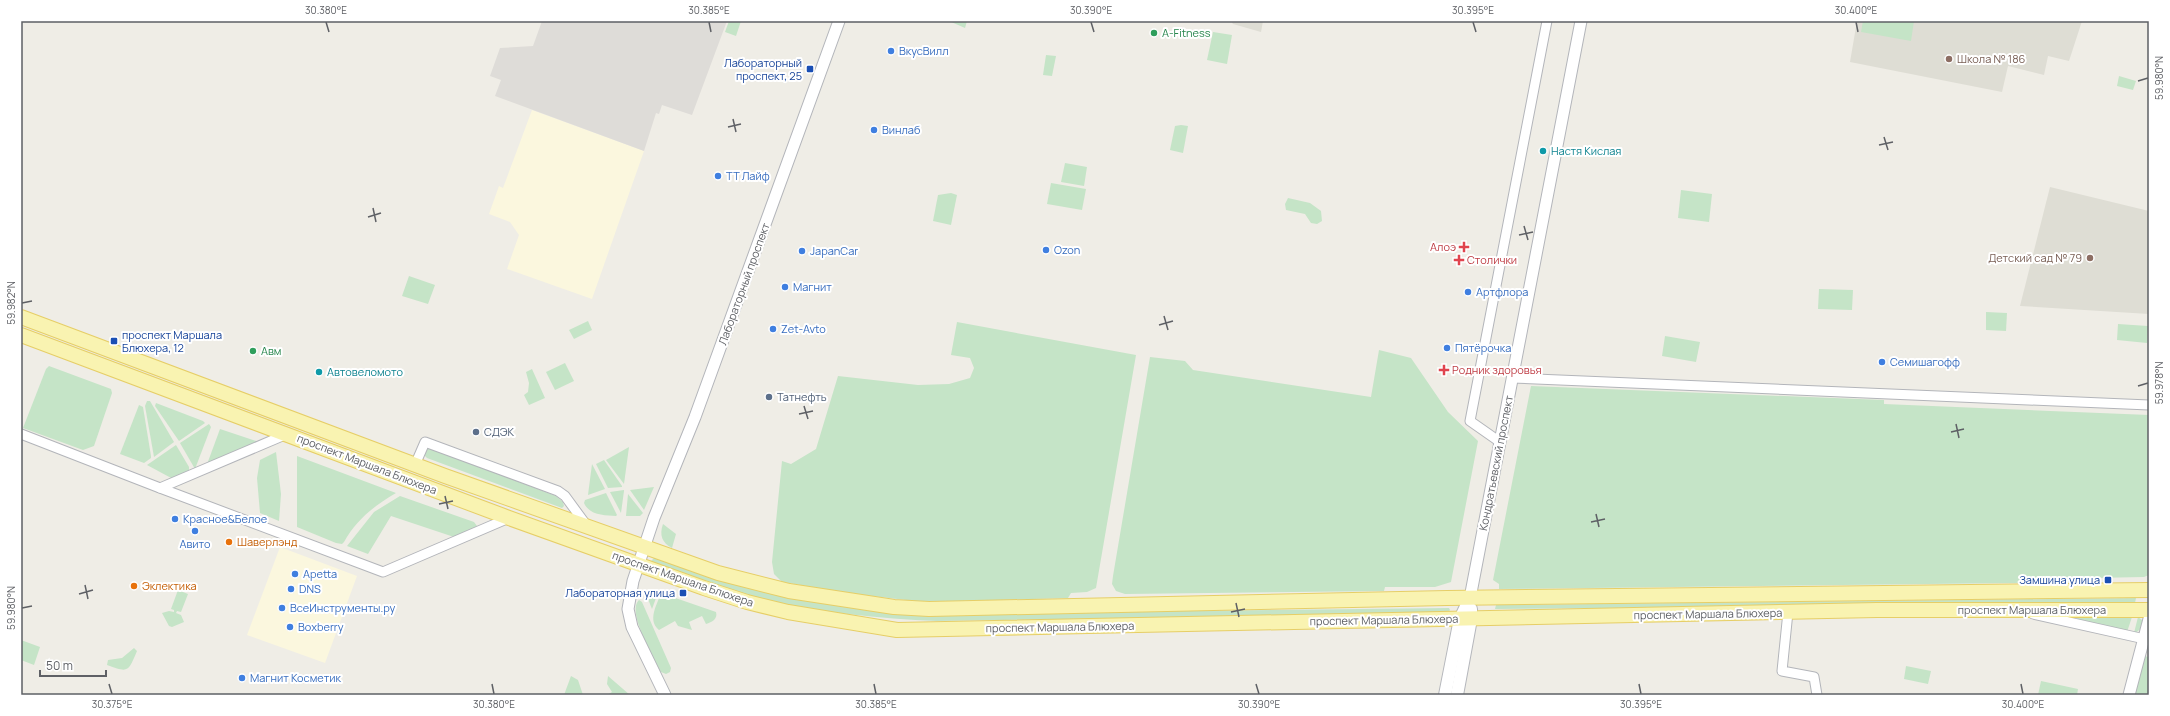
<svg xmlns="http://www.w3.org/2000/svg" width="2170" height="716" font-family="Manrope,sans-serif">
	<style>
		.commercial { fill: #fbf7de }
		.industrial { fill: #dedcd8 }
		.education { fill: #deddd4 }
		.green { fill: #c5e4c7 }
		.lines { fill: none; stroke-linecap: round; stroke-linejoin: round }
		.minor-casing { stroke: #b3b5ba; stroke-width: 11 }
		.tertiary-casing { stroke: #b3b5ba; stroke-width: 13 }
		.secondary-casing { stroke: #b5b7bc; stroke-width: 14 }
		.primary-casing { stroke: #e6ce67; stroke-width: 16 }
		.minor { stroke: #fff; stroke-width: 9 }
		.tertiary { stroke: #fff; stroke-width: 11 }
		.secondary { stroke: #fff; stroke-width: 12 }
		.primary { stroke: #f9f3b1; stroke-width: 14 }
		.ticks { fill: none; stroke: #5e6065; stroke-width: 1.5 }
		.leisure-dot { fill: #2e9e5b; stroke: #fff; stroke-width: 1.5 }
		.shop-dot { fill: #3f7fe0; stroke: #fff; stroke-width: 1.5 }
		.education-dot { fill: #8d6e63; stroke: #fff; stroke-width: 1.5 }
		.transit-dot { fill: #1a4fb4; stroke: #fff; stroke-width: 1.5 }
		.culture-dot { fill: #0f9aa8; stroke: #fff; stroke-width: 1.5 }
		.health-dot { fill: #e0444e; stroke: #fff; stroke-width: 1.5 }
		.service-dot { fill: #5c6f8a; stroke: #fff; stroke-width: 1.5 }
		.food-dot { fill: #e8710a; stroke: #fff; stroke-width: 1.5 }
		.labels { text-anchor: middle; stroke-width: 4; stroke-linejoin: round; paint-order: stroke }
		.leisure-label { font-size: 11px; fill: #27864d; stroke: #fff; text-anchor: start }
		.shop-label { font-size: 11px; fill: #366cbe; stroke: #fff; text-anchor: start }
		.education-label { font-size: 11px; fill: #785e54; stroke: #fff; text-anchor: start }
		.transit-label { font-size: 11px; fill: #164399; stroke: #fff; text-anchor: end }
		.culture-label { font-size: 11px; fill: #0d838f; stroke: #fff; text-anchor: start }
		.health-label { font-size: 11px; fill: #be3a42; stroke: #fff; text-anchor: start }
		.street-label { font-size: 11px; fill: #5e6065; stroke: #fff }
		.service-label { font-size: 11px; fill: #4e5e75; stroke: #fff; text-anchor: start }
		.food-label { font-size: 11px; fill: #c56008; stroke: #fff; text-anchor: start }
		.neatline { fill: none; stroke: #5e6065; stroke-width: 1.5 }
		.ticks-label { font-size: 10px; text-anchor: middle; fill: #5e6065 }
	</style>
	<rect width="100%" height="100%" fill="#efede6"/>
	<g class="commercial">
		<path d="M532,110L644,151L592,299L507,269L519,235L510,222L489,214L499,186L503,188Z"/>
		<path d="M280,547L357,576L325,663L247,635Z"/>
	</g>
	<path class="industrial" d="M542,21H727L692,115L662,105L659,114L656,113L644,151L495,96L501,80L490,76L500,48L533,46Z"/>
	<g class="education">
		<path d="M1231,21H1263L1261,32L1233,24Z"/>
		<path d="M1857,21H2082L2069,61L2048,56L2044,75L2008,66L2002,92L1850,62Z"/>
		<path d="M2050,187L2149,211V314L2020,306Z"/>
	</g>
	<g class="green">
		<path d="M729,21H741L736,36L725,32Z"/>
		<path d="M949,21H967L965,28Z"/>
		<path d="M1863,21H1914L1911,41L1861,32Z"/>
		<path d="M1213,32L1232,35L1227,64L1207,60Z"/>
		<path d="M1046,55L1056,56L1052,76L1043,75Z"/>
		<path d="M2119,76L2136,81L2133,90L2117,86Z"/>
		<path d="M1181,125L1188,126L1183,153L1170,150L1175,126Z"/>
		<path d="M1065,163L1087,167L1084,186L1061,182Z"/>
		<path d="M1051,183L1086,189L1082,210L1047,204Z"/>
		<path d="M1681,190L1712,194L1709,222L1678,218Z"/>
		<path d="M951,193L957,195L951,225L933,221L938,195Z"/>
		<path d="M1288,198L1310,203L1321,211L1322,221L1317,224L1311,223L1305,214L1286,210L1285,204Z"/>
		<path d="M409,276L435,285L428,304L402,296Z"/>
		<path d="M1819,289L1853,290L1852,310L1818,309Z"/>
		<path d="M1986,312L2007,313L2006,331L1986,330Z"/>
		<path d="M588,321L592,330L574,339L569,330Z"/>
		<path d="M957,322L1136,355L1096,588L1087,592L1071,593L1068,598L923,602L855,594L782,582L774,574L772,562L782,461L791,464L816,449L838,376L918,385L949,384L970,378L974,368L970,358L951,355Z"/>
		<path d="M2118,324L2148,326L2147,343L2117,340Z"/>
		<path d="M1665,336L1700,342L1696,362L1662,356Z"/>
		<path d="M1379,350L1411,358L1448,412L1478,441L1451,582L1435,587H1385L1384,591L1125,594L1116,591L1112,584L1113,576L1150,357L1185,361L1193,370L1371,397Z"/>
		<path d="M565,363L574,381L555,390L546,372Z"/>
		<path d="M49,366L111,389L112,393L94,446L83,450L23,428L46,369Z"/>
		<path d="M532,369L545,398L529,405L524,395L528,392L529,383L526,372Z"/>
		<path d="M1531,386L1884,400V404L2149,415V575L2144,577L2093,578L2092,582L1499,589V584L1493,580Z"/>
		<path d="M147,401H150L174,442L154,457L145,406Z"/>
		<path d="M156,403L203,421L205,423L179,441L155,406Z"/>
		<path d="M139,405L143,407L151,456V458L144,463L120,454Z"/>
		<path d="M209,424L211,427L195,469L180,443Z"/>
		<path d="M220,429L259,442L206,467Z"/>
		<path d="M176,445L189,467V472L173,479L147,465Z"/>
		<path d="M629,447L624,484L606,460Z"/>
		<path d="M430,448L556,496L563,502L564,506L562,508L427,458L424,455L426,449Z"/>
		<path d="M276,452L281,494L279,521L260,513L257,478L260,460Z"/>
		<path d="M297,456L396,493C374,506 357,519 344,542L342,544L336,543L297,527Z"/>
		<path d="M604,460L622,486V487L608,488L596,464Z"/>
		<path d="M592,464L605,489L588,495Z"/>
		<path d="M654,487L644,510L630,490Z"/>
		<path d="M624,490V491L621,513L610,492Z"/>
		<path d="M606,493L617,515L616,516C605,515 590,516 584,503L585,500Z"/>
		<path d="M628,494L643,513L640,516H626Z"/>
		<path d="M400,496L474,522L477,526L460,536L454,537L391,516L368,554L347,546L374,512Z"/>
		<path d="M663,524L676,534L672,548C662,543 659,535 663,524Z"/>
		<path d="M654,558C741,587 816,607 909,614L1449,608L1450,610L1448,613H1440L937,621C874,618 809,612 747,595C715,586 684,574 652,563L651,561Z"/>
		<path d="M652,589L659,590L652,609L648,599L649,591Z"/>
		<path d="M178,590L188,594L181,612L177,611L176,613L181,615L184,622L172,627L169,626L162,613L169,611L174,612V610L171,609Z"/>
		<path d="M661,593L716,612C718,619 712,622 706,624L702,616L689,622L692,630L678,626L675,621L659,630C647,620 657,605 661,593Z"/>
		<path d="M2136,598L2135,603L1495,609L1496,605Z"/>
		<path d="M639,600L642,602L671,668L670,672L666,674L661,672C655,659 626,612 639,600Z"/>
		<path d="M2078,617H2132L2127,632L2077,619Z"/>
		<path d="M2138,617L2142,620C2143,627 2140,631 2134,633Z"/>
		<path d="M21,640L40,647L34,665L21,660Z"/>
		<path d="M134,648L137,651C128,672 129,673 107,665L108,660L122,658Z"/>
		<path d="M2144,656L2149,657V695H2133Z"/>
		<path d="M1906,666L1931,671L1928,684L1904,679Z"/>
		<path d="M571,676L578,680L583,695H564Z"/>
		<path d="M608,676L630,695H607L612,692L607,684Z"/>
		<path d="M2041,681L2078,689L2077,695H2038Z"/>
	</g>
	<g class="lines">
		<g class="minor-casing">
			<g id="minor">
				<path d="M1512,378L2149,405"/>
				<path d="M21,434L160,488L383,572L509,518"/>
				<path d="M1500,442L1470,421L1547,21"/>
				<path d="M415,465L425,442L558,491L565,496L587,526"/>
				<path d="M160,488L287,434"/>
				<path d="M1788,612L1782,671L1814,677L1817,695"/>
				<path d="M2033,614L2149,640"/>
			</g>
		</g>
		<g class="tertiary-casing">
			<g id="tertiary">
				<path d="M1470,598L1581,21"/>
				<path d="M665,695L632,627L628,609L633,581L654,518L695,417L839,21"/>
				<path d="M2129,695L2149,619"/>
			</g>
		</g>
		<g class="secondary-casing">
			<g id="secondary">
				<path d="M1445,695L1460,619L1470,598"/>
				<path d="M1457,695L1471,619V609"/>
			</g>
		</g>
		<g class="primary-casing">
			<g id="primary">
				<path d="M21,317L445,476L718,573L789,591L894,607L929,609L1447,598L2149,590"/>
				<path d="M21,335L509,518L704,588L747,602L788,612L897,630L1877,610H2149"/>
			</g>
		</g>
		<use href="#minor" class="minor"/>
		<use href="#tertiary" class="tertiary"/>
		<use href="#secondary" class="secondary"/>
		<use href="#primary" class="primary"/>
	</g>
	<path class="ticks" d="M326,22L329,32M709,22L711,32M1091,22L1094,32M1473,22L1476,32M1856,22L1858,32M2138,81L2148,78M733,119L736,132M728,127L741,124M1884,137L1888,150M1879,145L1893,142M373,208L376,222M368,217L381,213M1524,226L1528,240M1519,235L1533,232M22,303L32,301M1164,316L1168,330M1159,325L1173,321M2138,386L2148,383M804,406L808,419M799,414L813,411M1956,424L1959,438M1951,432L1964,429M445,496L448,509M439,504L453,501M1596,514L1599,527M1591,522L1605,519M85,585L88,599M79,594L93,590M1236,603L1239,617M22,608L32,606M1231,612L1245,609M109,684L112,694M492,684L494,694M874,684L876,694M1256,684L1259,694M1639,684L1641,694M2021,684L2023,694"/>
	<g class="leisure-dot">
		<circle cx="1154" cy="33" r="4"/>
		<circle cx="253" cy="351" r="4"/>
	</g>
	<g class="shop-dot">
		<circle cx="891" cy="51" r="4"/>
		<circle cx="874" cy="130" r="4"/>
		<circle cx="718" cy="176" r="4"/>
		<circle cx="1046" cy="250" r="4"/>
		<circle cx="802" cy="251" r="4"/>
		<circle cx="785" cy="287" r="4"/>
		<circle cx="1468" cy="292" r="4"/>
		<circle cx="773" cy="329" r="4"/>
		<circle cx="1447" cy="348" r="4"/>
		<circle cx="1882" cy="362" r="4"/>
		<circle cx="175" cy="519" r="4"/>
		<circle cx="195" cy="531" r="4"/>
		<circle cx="295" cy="574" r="4"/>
		<circle cx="291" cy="589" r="4"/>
		<circle cx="282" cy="608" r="4"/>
		<circle cx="290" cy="627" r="4"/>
		<circle cx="242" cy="678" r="4"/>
	</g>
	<g class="education-dot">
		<circle cx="1949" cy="59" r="4"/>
		<circle cx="2090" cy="258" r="4"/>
	</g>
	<g class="transit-dot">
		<rect x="806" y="65" width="8" height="8" rx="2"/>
		<rect x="110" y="337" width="8" height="8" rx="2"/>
		<rect x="2104" y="576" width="8" height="8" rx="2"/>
		<rect x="679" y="589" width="8" height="8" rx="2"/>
	</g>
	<g class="culture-dot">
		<circle cx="1543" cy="151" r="4"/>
		<circle cx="319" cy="372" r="4"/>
	</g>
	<g class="health-dot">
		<path d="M1462 241h4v4h4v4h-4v4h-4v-4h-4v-4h4z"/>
		<path d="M1457 254h4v4h4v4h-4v4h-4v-4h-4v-4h4z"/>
		<path d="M1442 364h4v4h4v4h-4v4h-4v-4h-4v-4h4z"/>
	</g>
	<g class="service-dot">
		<circle cx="769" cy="397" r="4"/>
		<circle cx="476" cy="432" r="4"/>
	</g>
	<g class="food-dot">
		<circle cx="229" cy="542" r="4"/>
		<circle cx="134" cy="586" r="4"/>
	</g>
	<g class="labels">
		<g class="leisure-label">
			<text x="1162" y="37">A-Fitness</text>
			<text x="261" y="355">Авм</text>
		</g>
		<g class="shop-label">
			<text x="899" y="55">ВкусВилл</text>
			<text x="882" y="134">Винлаб</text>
			<text x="726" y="180">ТТ Лайф</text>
			<text x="1054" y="254">Ozon</text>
			<text x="810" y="255">JapanCar</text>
			<text x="793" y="291">Магнит</text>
			<text x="1476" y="296">Артфлора</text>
			<text x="781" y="333">Zet-Avto</text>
			<text x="1455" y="352">Пятёрочка</text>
			<text x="1890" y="366">Семишагофф</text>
			<text x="183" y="523">Красное&amp;Белое</text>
			<text x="195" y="548" text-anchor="middle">Авито</text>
			<text x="303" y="578">Apetta</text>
			<text x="299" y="593">DNS</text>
			<text x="290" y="612">ВсеИнструменты.ру</text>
			<text x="298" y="631">Boxberry</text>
			<text x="250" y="682">Магнит Косметик</text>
		</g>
		<g class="education-label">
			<text x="1957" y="63">Школа № 186</text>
			<text x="2082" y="262" text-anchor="end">Детский сад № 79</text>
		</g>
		<g class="transit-label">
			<text x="802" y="67">Лабораторный<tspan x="802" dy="13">проспект, 25</tspan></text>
			<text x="122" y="339" text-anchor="start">проспект Маршала<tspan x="122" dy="13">Блюхера, 12</tspan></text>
			<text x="2100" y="584">Замшина улица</text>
			<text x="675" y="597">Лабораторная улица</text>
		</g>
		<g class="culture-label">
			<text x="1551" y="155">Настя Кислая</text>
			<text x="327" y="376">Автовеломото</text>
		</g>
		<g class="health-label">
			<text x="1456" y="251" text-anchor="end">Алоэ</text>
			<text x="1467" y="264">Столички</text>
			<text x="1452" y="374">Родник здоровья</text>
		</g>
		<g class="street-label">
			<text transform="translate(744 284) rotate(-70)" y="4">Лабораторный проспект</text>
			<text transform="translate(1496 463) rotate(-79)" y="4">Кондратьевский проспект</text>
			<text transform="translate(367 464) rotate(21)" y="4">проспект Маршала Блюхера</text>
			<text transform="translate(683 579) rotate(19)" y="4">проспект Маршала Блюхера</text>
			<text x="2032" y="614">проспект Маршала Блюхера</text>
			<text transform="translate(1708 614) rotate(-1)" y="4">проспект Маршала Блюхера</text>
			<text transform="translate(1384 620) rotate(-1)" y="4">проспект Маршала Блюхера</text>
			<text transform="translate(1060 627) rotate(-1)" y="4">проспект Маршала Блюхера</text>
		</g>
		<g class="service-label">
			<text x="777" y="401">Татнефть</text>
			<text x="484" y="436">СДЭК</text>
		</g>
		<g class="food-label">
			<text x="237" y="546">Шаверлэнд</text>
			<text x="142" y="590">Эклектика</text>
		</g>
	</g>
	<rect width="2170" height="716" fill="none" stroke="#ffffff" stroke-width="44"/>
	<path d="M40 670v6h66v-6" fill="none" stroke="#5e6065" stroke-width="2"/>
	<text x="46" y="670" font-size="12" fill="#5e6065" stroke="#ffffff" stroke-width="3" paint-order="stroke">50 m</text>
	<rect x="22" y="22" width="2126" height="672" class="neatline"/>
	<g class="ticks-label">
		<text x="326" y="14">30.380°E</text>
		<text x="709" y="14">30.385°E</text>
		<text x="1091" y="14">30.390°E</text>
		<text x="1473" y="14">30.395°E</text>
		<text x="1856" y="14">30.400°E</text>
		<text transform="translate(2159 78) rotate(-90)" y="4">59.980°N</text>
		<text transform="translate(11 303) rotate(-90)" y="4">59.982°N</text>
		<text transform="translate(2159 383) rotate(-90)" y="4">59.978°N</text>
		<text transform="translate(11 608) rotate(-90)" y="4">59.980°N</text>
		<text x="112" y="708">30.375°E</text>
		<text x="494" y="708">30.380°E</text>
		<text x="876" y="708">30.385°E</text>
		<text x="1259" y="708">30.390°E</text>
		<text x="1641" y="708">30.395°E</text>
		<text x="2023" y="708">30.400°E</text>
	</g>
</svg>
